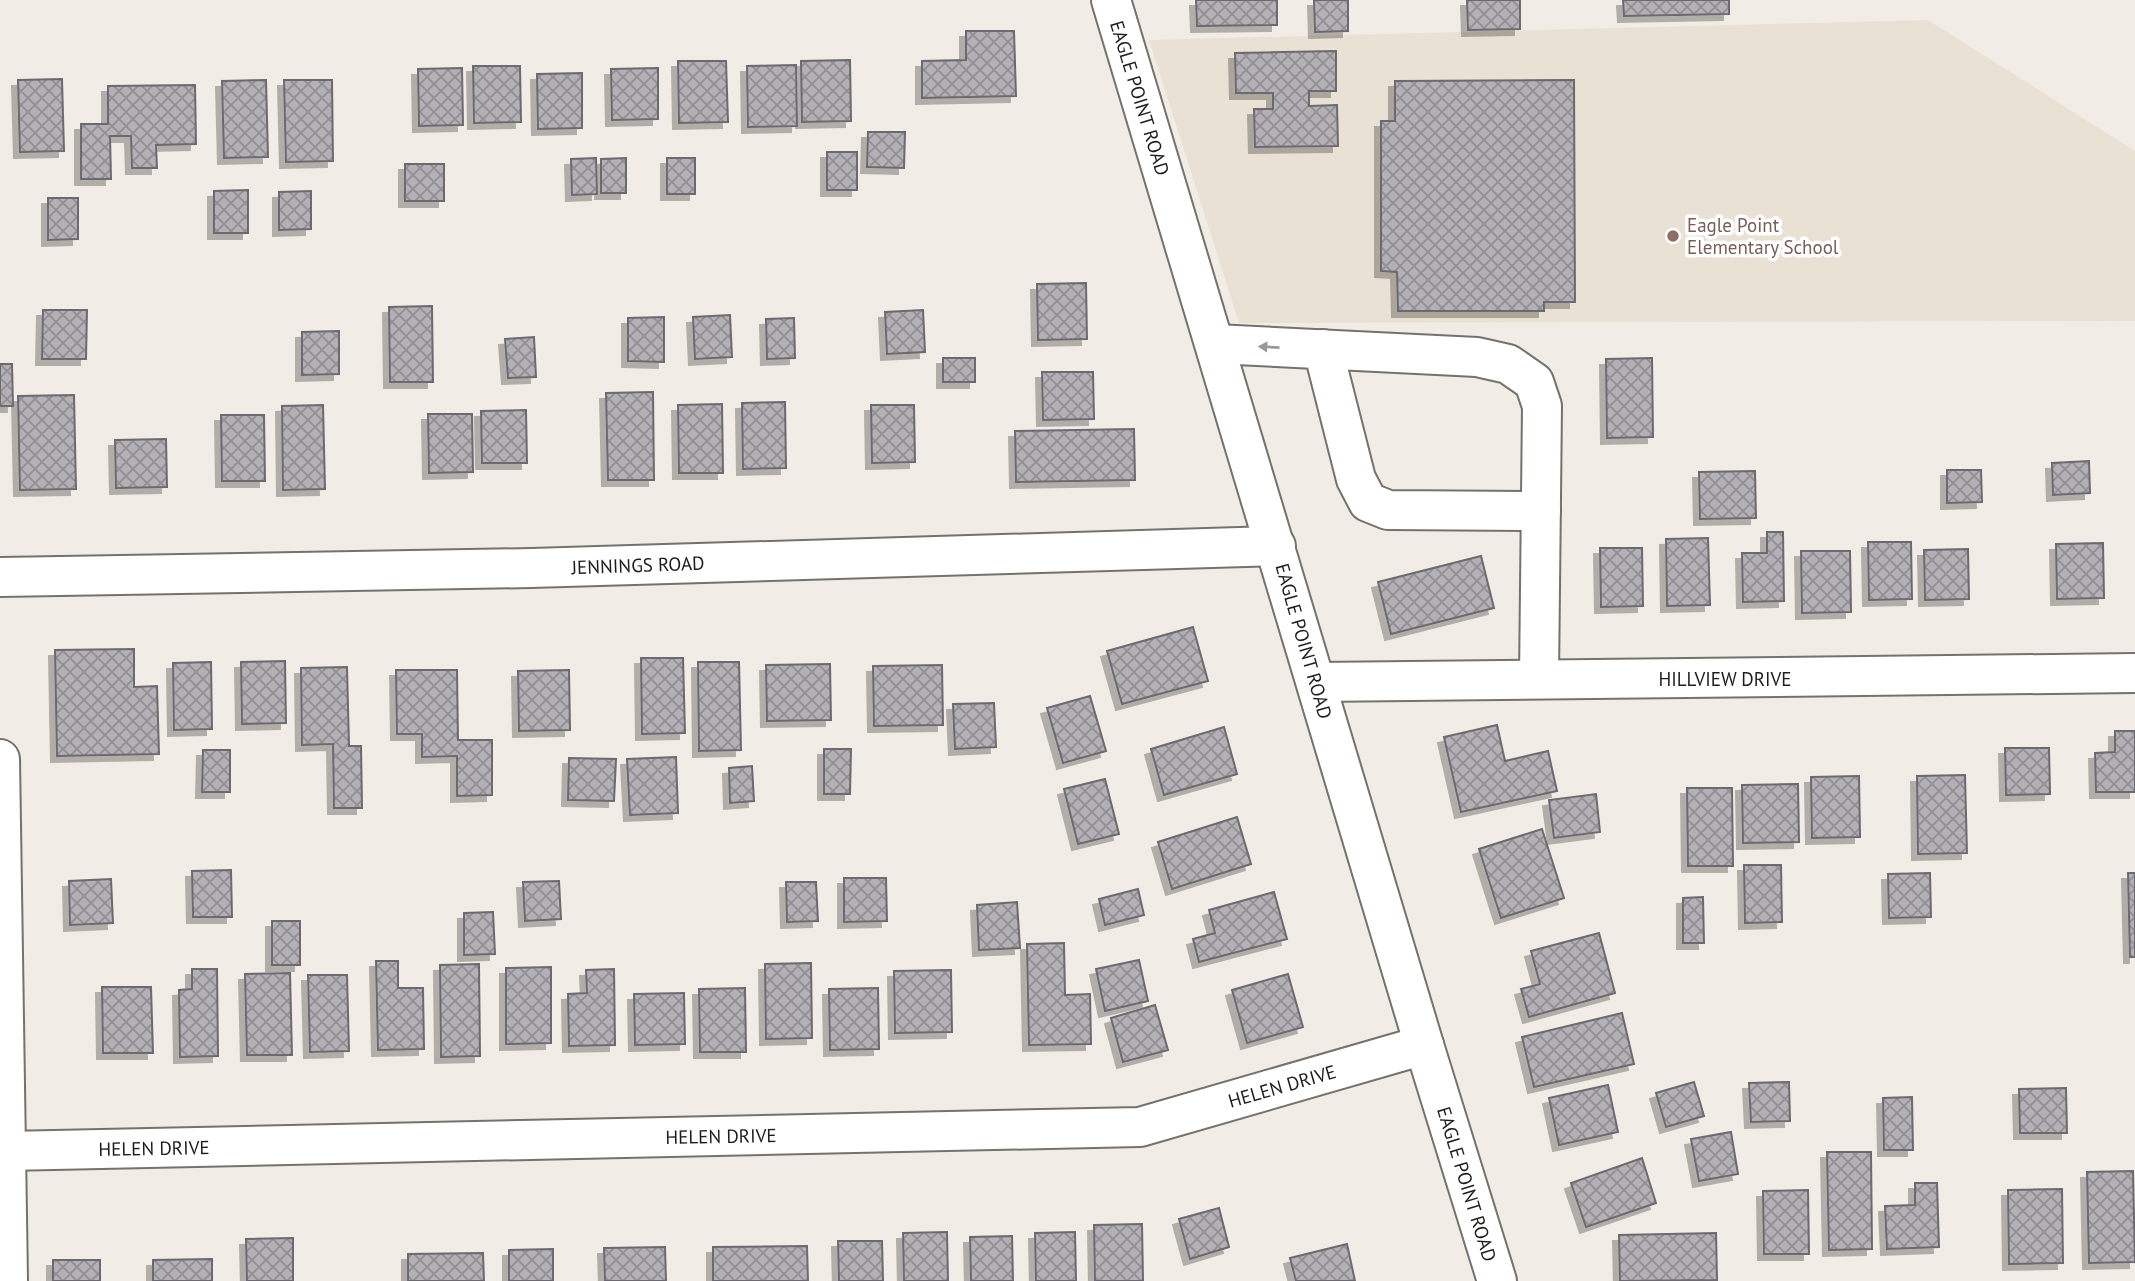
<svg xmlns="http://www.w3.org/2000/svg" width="2135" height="1281" font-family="'PT Sans',sans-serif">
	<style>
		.built { fill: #eae1d5 }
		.building { fill: url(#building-cross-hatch); stroke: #6d696f; stroke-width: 2; filter: url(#shadow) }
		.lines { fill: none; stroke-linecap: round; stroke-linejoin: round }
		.minor-casing { stroke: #75716c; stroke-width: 42 }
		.minor { stroke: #fff; stroke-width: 38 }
		.oneway { fill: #9a9998 }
		.education-dot { fill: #8d6e63; stroke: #fff; stroke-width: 2.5 }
		.labels { text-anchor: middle; stroke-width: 7; stroke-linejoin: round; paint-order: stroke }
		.street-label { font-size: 19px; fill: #1e1d1b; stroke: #fff }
		.education-label { font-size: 19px; fill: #785e54; stroke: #fff; text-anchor: start }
	</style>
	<defs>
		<pattern id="building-cross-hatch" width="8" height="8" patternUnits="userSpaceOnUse" patternTransform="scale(1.75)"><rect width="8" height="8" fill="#b3b0b6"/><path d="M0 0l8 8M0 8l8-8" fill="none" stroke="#918f93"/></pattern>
		<filter id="shadow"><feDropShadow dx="-6" dy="6" stdDeviation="0" flood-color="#0004"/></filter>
	</defs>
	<rect width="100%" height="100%" fill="#f1ede6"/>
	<path class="built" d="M1928,20L2135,151V321L1239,323L1149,40Z"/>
	<g class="building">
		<path d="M1196,0H1277V25L1197,26Z"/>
		<path d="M1314,0H1348V31L1315,32Z"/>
		<path d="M1467,0H1520V29L1468,30Z"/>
		<path d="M1623,0H1729V14L1624,16Z"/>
		<path d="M966,31H1014L1016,96L922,98V61L966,60Z"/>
		<path d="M1336,51V91H1309V106L1337,105L1338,146L1255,147L1254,109H1273V93H1236L1235,53Z"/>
		<path d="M850,60L851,121L802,122L801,61Z"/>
		<path d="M678,61H726L728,122L679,123Z"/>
		<path d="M796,65L797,126L748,127L747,66Z"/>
		<path d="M473,66H520L521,122L474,123Z"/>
		<path d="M462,68L463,125L419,126L418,69Z"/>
		<path d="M658,68V119L612,120L611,69Z"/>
		<path d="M582,73V128L538,129L537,74Z"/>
		<path d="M62,79L64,151L20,152L18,80Z"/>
		<path d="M266,80L268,157L224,158L222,81Z"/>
		<path d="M284,80H332L333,161L286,162Z"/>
		<path d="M1574,80L1575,302H1544V311H1398L1397,272L1381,271V121H1395V81Z"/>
		<path d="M195,85L196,144L156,145L157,168H132L131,136H110L111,179H81V124H108V86Z"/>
		<path d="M868,132H905L904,168L867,167Z"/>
		<rect x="827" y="152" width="30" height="38"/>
		<path d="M596,158L597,194L572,195L571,159Z"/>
		<path d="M626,158V193H601V159Z"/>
		<rect x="667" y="158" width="28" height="36"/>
		<rect x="405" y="164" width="39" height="37"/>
		<path d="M248,190V233H214V191Z"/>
		<path d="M311,191V229L279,230V192Z"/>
		<path d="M48,198H78V239L48,240Z"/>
		<path d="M1086,283L1087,339L1038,340L1037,284Z"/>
		<path d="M432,306L433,382H390L389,307Z"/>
		<path d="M43,310H87L86,359H42Z"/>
		<path d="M923,310L925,352L887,354L885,312Z"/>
		<path d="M730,315L732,357L695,359L693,317Z"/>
		<path d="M664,317V362L628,361V318Z"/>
		<path d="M794,318L795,358L767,359L766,319Z"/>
		<path d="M339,331V374L302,375V332Z"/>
		<path d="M534,337L536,377L508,378L505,339Z"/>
		<rect x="943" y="358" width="32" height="24"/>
		<path d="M1652,358L1653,437L1607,438L1606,359Z"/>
		<path d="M0,364H12L13,406H0Z"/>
		<path d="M1042,372H1093L1094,419L1043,420Z"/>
		<path d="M653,392L654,480H608L606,393Z"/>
		<path d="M74,395L76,489L20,490L18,396Z"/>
		<path d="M785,402L786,468L743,469L742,403Z"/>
		<path d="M722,404L723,473H679L678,405Z"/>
		<path d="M323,405L325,489L283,490L282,406Z"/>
		<path d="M871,405H914L915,462L872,463Z"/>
		<path d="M526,410L527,463H482L481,411Z"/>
		<path d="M428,414H472L473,472L429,473Z"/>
		<path d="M221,415H264L265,481H222Z"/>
		<path d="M1134,429L1135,480L1016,482L1015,431Z"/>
		<path d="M166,439L167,487L116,488L115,440Z"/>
		<path d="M2089,461L2090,493L2053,495L2052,463Z"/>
		<path d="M1947,470H1981L1982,502L1947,503Z"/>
		<path d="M1755,471L1756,518L1700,519L1699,472Z"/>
		<path d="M1767,532H1783L1784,601L1743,602L1742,553H1767Z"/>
		<path d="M1708,538L1710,605L1667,606L1666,539Z"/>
		<path d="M1868,542H1911L1912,599L1869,600Z"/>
		<path d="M2103,543L2104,598L2057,599L2056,544Z"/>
		<path d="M1600,548H1642L1643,606L1601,607Z"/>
		<path d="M1968,549L1969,599L1925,600L1924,550Z"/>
		<path d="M1801,551H1850L1851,612L1802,613Z"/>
		<path d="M1481,556L1494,608L1391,634L1378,582Z"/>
		<path d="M1193,627L1208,681L1122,704L1107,651Z"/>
		<path d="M134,649V687L157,686L159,754L57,756L55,650Z"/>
		<path d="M641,658H683L685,733L642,734Z"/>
		<path d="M285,661L286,723L242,724L241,662Z"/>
		<path d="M211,662L212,729L174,730L173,663Z"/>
		<path d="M698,662H739L741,750L699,751Z"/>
		<path d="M830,664L831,720L767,721L766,665Z"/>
		<path d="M942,665L943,725L874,726L873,666Z"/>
		<path d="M347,667L349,746H361L362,808H334L333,744L302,745L301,668Z"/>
		<path d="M396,670H457L458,740H492V795L457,796V756L422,757V734H397Z"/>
		<path d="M569,670L570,730L519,731L518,671Z"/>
		<path d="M1090,696L1106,751L1063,763L1047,708Z"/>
		<path d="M994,703L996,747L955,749L953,704Z"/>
		<path d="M1497,725L1505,761L1548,751L1557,791L1461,812L1444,737Z"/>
		<path d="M1224,727L1237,774L1164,795L1151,749Z"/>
		<path d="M2115,731H2135V792H2096L2095,753L2115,752Z"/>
		<path d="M2005,748H2049L2050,794L2006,795Z"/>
		<path d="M824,749H851L850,794H824Z"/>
		<path d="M203,750H230V792H202Z"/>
		<path d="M676,757L678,813L630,815L627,759Z"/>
		<path d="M569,758L616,759L614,801L568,800Z"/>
		<path d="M752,766L754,801L730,803L729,768Z"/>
		<path d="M1965,775L1967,853L1918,854L1917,776Z"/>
		<path d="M1859,776L1860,837L1812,838L1811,777Z"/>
		<path d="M1105,779L1119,834L1078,844L1064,789Z"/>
		<path d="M1798,784L1799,842L1743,843L1742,785Z"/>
		<path d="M1687,788H1732L1733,866H1688Z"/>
		<path d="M1596,794L1600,832L1554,838L1549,800Z"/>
		<path d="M1237,817L1251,864L1172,889L1158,842Z"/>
		<path d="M1542,829L1564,898L1501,918L1479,849Z"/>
		<path d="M1744,865H1781L1782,922L1745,923Z"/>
		<path d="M231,870L232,917H193L192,871Z"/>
		<path d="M1930,873L1931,917L1889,918L1888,874Z"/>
		<path d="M2128,873H2135V957H2130Z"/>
		<path d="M844,878H886L887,921L844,922Z"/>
		<path d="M111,879L113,923L70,925L69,881Z"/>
		<path d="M559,881L561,919L525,921L523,882Z"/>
		<path d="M786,882H816L818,921L787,922Z"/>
		<path d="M1138,889L1144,915L1105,925L1099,899Z"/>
		<path d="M1274,892L1287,939L1199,962L1193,939L1215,933L1209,910Z"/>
		<path d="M1703,897L1704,943H1683V898Z"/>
		<path d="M1017,902L1020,948L979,950L977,905Z"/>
		<path d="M493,912L495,954L464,955V913Z"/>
		<rect x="272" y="921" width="28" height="44"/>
		<path d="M1599,933L1615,993L1529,1017L1521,989L1540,984L1531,951Z"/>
		<path d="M1064,943L1065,995L1090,994L1091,1044L1029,1045L1027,944Z"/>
		<path d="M1139,960L1148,1001L1105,1011L1096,969Z"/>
		<path d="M376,961H398V988H423L424,1049L378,1050Z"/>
		<path d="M811,963L812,1038L766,1039L765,964Z"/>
		<path d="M479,964L480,1056L441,1057L440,965Z"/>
		<path d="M551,967V1043L506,1044V968Z"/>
		<path d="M192,969H217L218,1056L180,1057L179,990L192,989Z"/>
		<path d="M614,969L615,1045L569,1046L568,994L587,993L586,970Z"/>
		<path d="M951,970L952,1032L895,1033L894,971Z"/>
		<path d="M290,973L292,1055H247L245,974Z"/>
		<path d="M1288,974L1303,1027L1247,1043L1232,990Z"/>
		<path d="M308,975H347L349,1051L310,1052Z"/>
		<path d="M102,987H151L153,1053H103Z"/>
		<path d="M745,988L746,1052H700L699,989Z"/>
		<path d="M878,988L879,1049L830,1050L829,989Z"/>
		<path d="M684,993L685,1044L635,1045L634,994Z"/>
		<path d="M1155,1005L1168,1050L1123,1062L1111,1018Z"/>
		<path d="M1622,1013L1634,1064L1534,1087L1522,1037Z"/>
		<path d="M1694,1082L1704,1116L1666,1127L1656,1093Z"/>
		<path d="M1789,1082L1790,1121L1751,1122L1749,1083Z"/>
		<path d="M1608,1085L1618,1132L1559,1145L1549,1098Z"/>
		<path d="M2066,1088L2067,1133H2020L2019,1089Z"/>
		<path d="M1912,1097L1913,1150H1884L1883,1098Z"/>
		<path d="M1731,1132L1738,1174L1699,1181L1691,1139Z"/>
		<path d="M1827,1152H1871L1872,1249L1829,1250Z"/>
		<path d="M1642,1158L1656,1203L1586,1227L1571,1183Z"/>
		<path d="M2133,1171L2135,1262L2089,1263L2087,1172Z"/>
		<path d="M1915,1183H1937L1939,1247L1887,1249L1885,1206L1915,1205Z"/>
		<path d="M2062,1189L2063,1263L2009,1264L2008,1190Z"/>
		<path d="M1808,1190L1809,1254H1764L1763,1191Z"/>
		<path d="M1219,1208L1229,1247L1190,1259L1179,1219Z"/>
		<path d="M1142,1224L1143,1281H1095L1094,1225Z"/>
		<path d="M947,1232L948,1281H904L903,1233Z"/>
		<path d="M1075,1232L1076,1281H1036L1035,1233Z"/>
		<path d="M1716,1233L1717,1280L1620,1281L1619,1235Z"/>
		<path d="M1012,1236L1013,1281H971L970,1237Z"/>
		<path d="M293,1238V1281H247L246,1239Z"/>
		<path d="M838,1241H882L883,1281H839Z"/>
		<path d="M1347,1244L1355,1281H1296L1290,1258Z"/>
		<path d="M807,1246L808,1281H713V1247Z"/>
		<path d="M665,1247L666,1281H605L604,1248Z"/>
		<path d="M553,1249V1281H509V1250Z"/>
		<path d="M483,1253L484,1281H408V1254Z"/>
		<path d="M212,1259V1281H153V1260Z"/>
		<rect x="53" y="1260" width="47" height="21"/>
	</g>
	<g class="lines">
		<g class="minor-casing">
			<g id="minor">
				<path d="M1111,0L1424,1045L1497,1281"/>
				<path d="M1215,344L1477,357L1508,364L1534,382L1542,406L1539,679"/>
				<path d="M1323,349L1356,479L1368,502L1388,510L1541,511"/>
				<path d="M0,577L531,568L1276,546"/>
				<path d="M1316,682L2135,673"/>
				<path d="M0,759L8,1281"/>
				<path d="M6,1151L1140,1127L1424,1045"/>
			</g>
		</g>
		<use href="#minor" class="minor"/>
	</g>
	<defs><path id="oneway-solid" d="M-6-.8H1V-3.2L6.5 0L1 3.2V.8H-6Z" transform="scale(1.75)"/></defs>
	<use class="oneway" href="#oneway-solid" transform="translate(1269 347) rotate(-177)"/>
	<circle class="education-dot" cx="1673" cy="236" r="7"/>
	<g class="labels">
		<g class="street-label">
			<text transform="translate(1140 98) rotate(73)" y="7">EAGLE POINT ROAD</text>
			<text transform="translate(638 565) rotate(-2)" y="7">JENNINGS ROAD</text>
			<text transform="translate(1304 641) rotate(74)" y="7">EAGLE POINT ROAD</text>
			<text x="1725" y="686">HILLVIEW DRIVE</text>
			<text transform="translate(1282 1086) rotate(-16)" y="7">HELEN DRIVE</text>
			<text transform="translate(721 1136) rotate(-1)" y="7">HELEN DRIVE</text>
			<text transform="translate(154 1148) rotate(-1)" y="7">HELEN DRIVE</text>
			<text transform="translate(1467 1184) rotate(73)" y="7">EAGLE POINT ROAD</text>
		</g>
		<g class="education-label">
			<text x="1687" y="232">Eagle Point<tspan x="1687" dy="22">Elementary School</tspan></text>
		</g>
	</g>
</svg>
